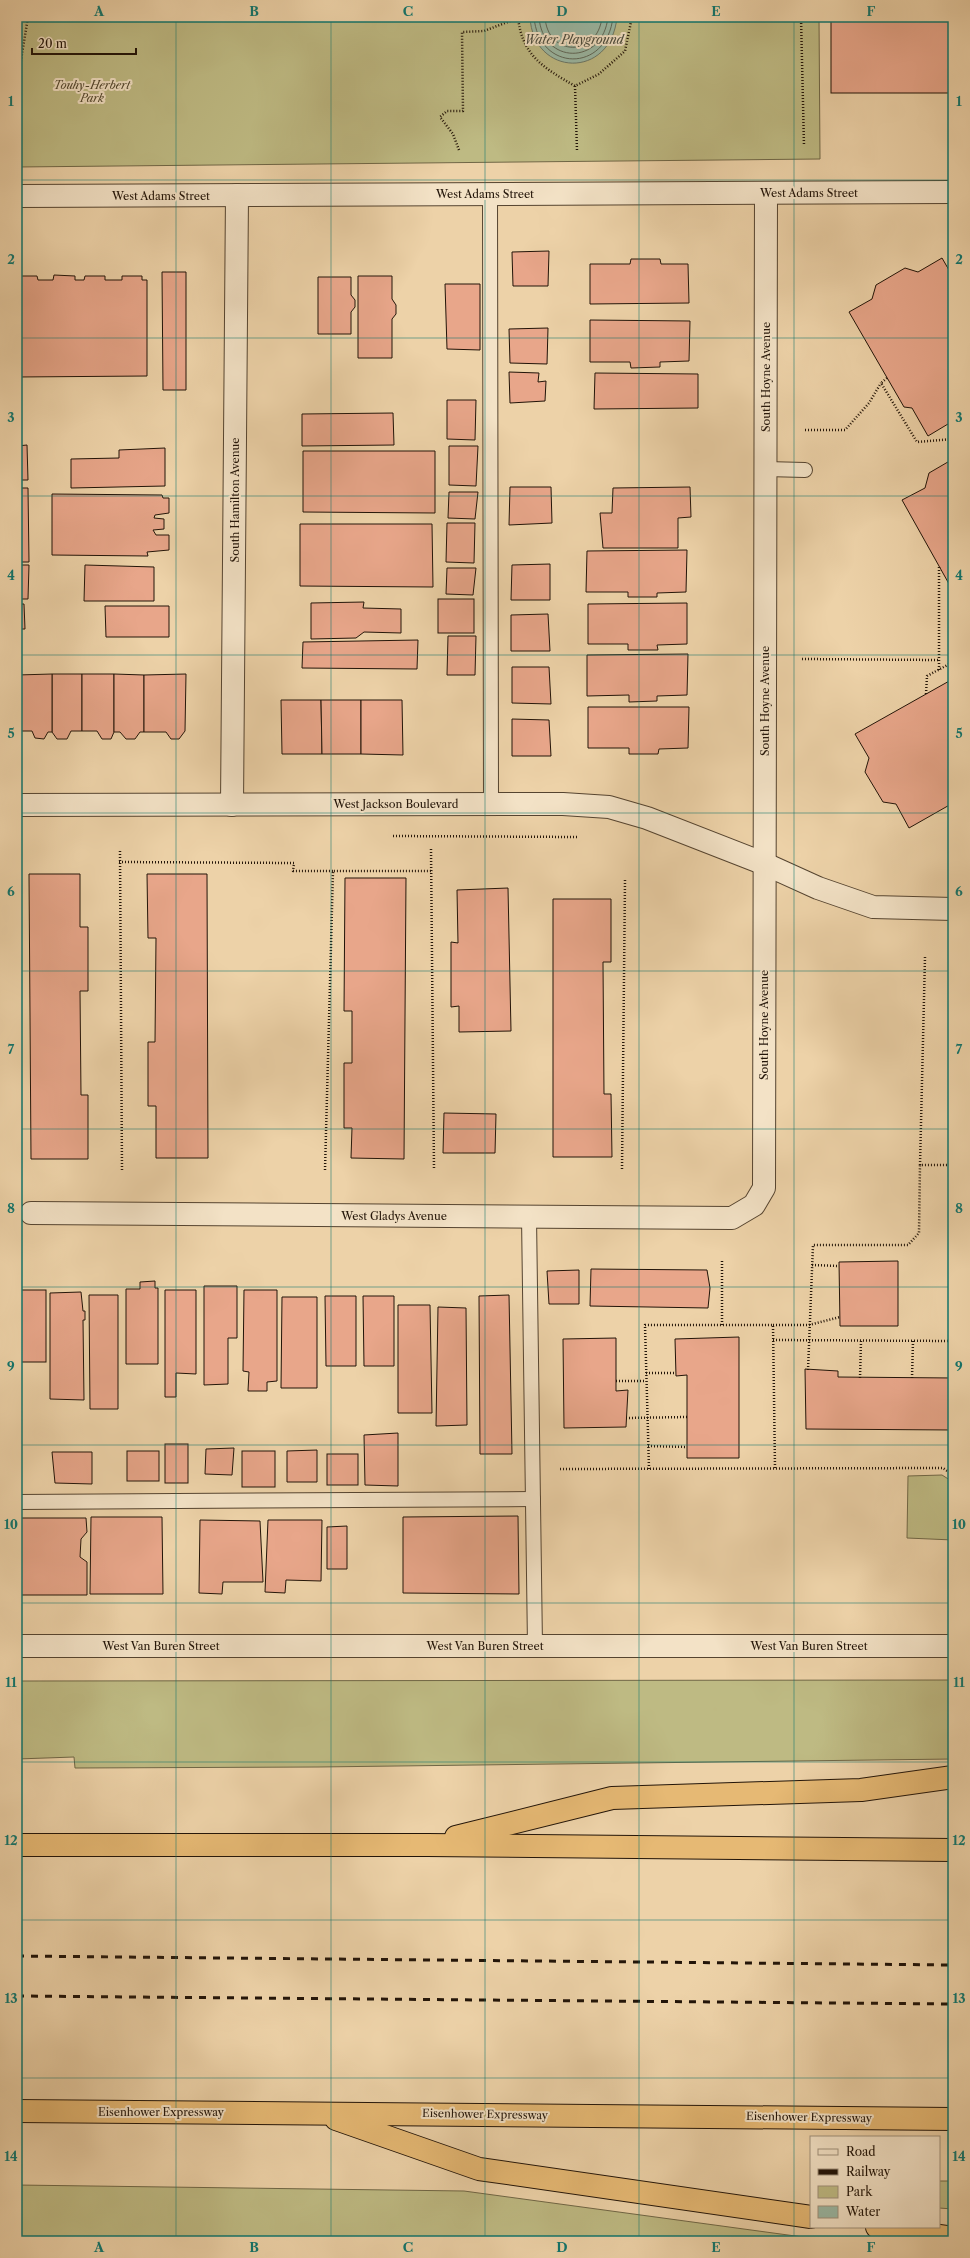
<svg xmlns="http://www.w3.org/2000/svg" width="970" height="2258" font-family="'Libre Caslon Text',serif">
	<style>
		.green { fill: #beba83; stroke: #706746 }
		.water { fill: #9ab8a4; stroke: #6a7666 }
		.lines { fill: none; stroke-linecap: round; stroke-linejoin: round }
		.shore { stroke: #5e6656; stroke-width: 1 }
		.building { fill: #e8a68a; stroke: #221408 }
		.service-casing { stroke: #554430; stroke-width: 16 }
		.minor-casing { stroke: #554430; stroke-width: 24 }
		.tertiary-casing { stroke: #554430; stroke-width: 24 }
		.motorway-casing { stroke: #221408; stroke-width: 24 }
		.path { stroke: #221408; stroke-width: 2.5; stroke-dasharray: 1 2; stroke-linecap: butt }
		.service { stroke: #f3e2c6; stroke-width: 14 }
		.minor { stroke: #f3e2c6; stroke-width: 22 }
		.tertiary { stroke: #f3e2c6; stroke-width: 22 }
		.motorway { stroke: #e6b974; stroke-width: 22 }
		.rail { stroke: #221408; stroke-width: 3; stroke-dasharray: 7 7; stroke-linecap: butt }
		.grid { fill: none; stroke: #0f766e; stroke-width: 1; stroke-opacity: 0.55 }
		.labels { text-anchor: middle; stroke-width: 4; stroke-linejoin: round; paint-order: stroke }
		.park-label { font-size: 11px; font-style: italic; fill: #51462d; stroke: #f3e2c6 }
		.street-label { font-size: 11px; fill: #221408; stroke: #f3e2c6 }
		.water-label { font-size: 12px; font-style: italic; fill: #4c4d3f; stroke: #f3e2c6 }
		.neatline { fill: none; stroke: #0f766e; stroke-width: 1.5 }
		.grid-label { font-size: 13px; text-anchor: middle; font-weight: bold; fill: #0f766e }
	</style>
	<rect width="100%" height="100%" fill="#edd2a8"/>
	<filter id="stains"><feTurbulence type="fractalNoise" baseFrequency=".005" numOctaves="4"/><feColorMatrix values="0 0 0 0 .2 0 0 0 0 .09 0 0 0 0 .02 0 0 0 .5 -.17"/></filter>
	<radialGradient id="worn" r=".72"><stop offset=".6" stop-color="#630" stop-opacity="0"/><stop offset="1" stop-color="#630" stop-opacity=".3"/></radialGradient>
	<g class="green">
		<path d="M17,17H819L820,159L17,167Z"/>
		<path d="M942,1475L953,1482V1540L907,1538L908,1476Z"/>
		<path d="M953,1680V1759L318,1767L75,1768L74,1757L17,1759V1681Z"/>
		<path d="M939,2181H953V2209L939,2208Z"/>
		<path d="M17,2185L464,2191L832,2241H17Z"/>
	</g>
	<path class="water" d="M530,17H617C611,80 533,77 530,17Z"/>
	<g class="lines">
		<g class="shore">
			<path d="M534,17C538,72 607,74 613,17"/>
			<path d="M539,17C542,65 603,66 608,17"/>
			<path d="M545,17C547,57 598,58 602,17"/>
		</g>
	</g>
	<g class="building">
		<rect x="831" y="17" width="122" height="76"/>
		<path d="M549,251L548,286H513L512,252Z"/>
		<path d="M942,258L953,277V425L948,424L928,436L912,408L904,407L849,312L872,299L876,285L905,268L918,272Z"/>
		<path d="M631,259H660L661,264H688L689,303L590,304V264H630Z"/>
		<path d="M162,272H186V390H163Z"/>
		<path d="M54,275L75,276V280H84L85,276H105V280H122V276H142V280H147V376L17,377V276H37L38,280H53Z"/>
		<path d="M358,276H392V299L396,305V314L392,319V358H358Z"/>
		<path d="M318,277H351V295L355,300V307L351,312V334H318Z"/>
		<path d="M445,284H480V350L447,349Z"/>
		<path d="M590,320L690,321L689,361L660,362V367L631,368L630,362H590Z"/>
		<path d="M548,328L547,364L510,363L509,329Z"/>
		<path d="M509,372L539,373L538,382L546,381L545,401L510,403Z"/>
		<path d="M595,373L698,374V408L594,409Z"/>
		<path d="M447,400H476L475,440L447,439Z"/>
		<path d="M393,413L394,445L302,446V414Z"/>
		<path d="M27,445L28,480H17V446Z"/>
		<path d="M449,446H478L476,486L449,485Z"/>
		<path d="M165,448V486L71,488V459L119,458V450Z"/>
		<path d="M303,451H435V513L303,512Z"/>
		<path d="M953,459V591L902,500L925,488L929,473Z"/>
		<path d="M510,487H551L552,523L509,525Z"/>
		<path d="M690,487L691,517L678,518V548H603L600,513H612L613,488Z"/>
		<path d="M17,488H28L29,562H17Z"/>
		<path d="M449,492H478L475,519L448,518Z"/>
		<path d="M52,494L162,495L163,498H169V513L155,515L154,518L164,519V529L153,530L156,535H169V550L147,552L148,556L52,555Z"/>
		<path d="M447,523H475L474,563L446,562Z"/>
		<path d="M300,524H432L433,587L300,586Z"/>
		<path d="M687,550L686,592L657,593V597H628V592H586L587,551Z"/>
		<path d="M550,564V600H511L512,565Z"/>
		<path d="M17,565H29L28,599H17Z"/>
		<path d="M85,565L154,567V601H84Z"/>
		<path d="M447,568H476L473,595L446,594Z"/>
		<rect x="438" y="599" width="36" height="34"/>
		<path d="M364,602L363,608L401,609V633L364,632L356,638L311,639V603Z"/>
		<path d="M687,603V644L657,645L658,650H628V644H588V604Z"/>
		<path d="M17,604H24L25,629H17Z"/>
		<path d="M105,606H169V637H106Z"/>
		<path d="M548,614L550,651H511V615Z"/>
		<path d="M448,636H476L475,675H447Z"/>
		<path d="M418,640L417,669L302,668L303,642Z"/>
		<path d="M688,654L687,695L657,696V701L629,702V695L587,696V655Z"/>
		<path d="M512,667H549L551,704L512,703Z"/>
		<path d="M52,674H82V731H71L67,739H57L52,732Z"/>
		<path d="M52,674V732H48L44,739L35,738L32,731H17V675Z"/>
		<path d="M82,674H114V732L111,739H102L97,731H82Z"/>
		<path d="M114,674L144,675V732H140L135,739H126L120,732H114Z"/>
		<path d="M186,674L185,731L179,739H171L166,732H144V675Z"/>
		<path d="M951,680H953V803L909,828L896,804L883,802L865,772L869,758L855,734Z"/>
		<path d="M281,700H321L322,754H282Z"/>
		<path d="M321,700H361V754H322Z"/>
		<path d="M361,700H402L403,755L361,754Z"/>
		<path d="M588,707H689L688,748L659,749L658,754H629V748H588Z"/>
		<path d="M512,719L549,720L551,756H512Z"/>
		<path d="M29,874H80V927H88V991H80L81,1095H88V1159H31Z"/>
		<path d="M147,874H207L208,1158H156V1106H148V1042H155L156,938H148Z"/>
		<path d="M345,878H406L404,1159L351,1158L352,1128H344V1063H352V1011H344Z"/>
		<path d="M508,888L511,1031L459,1032V1006L451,1007V942L458,943L457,890Z"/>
		<path d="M553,899H611V962H603L604,1094H611L612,1157H553Z"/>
		<path d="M953,1012V1117L950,1115L951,1014Z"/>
		<path d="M444,1113L496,1114L495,1153H443Z"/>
		<path d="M898,1261V1326H840L839,1262Z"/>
		<path d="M591,1269L707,1270L710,1288L708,1308L590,1306Z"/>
		<path d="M579,1270V1304H549L547,1271Z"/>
		<path d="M155,1281V1288H158V1364H126V1289H140V1282Z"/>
		<path d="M204,1286H237V1338H228V1384L204,1385Z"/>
		<rect x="17" y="1290" width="29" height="72"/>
		<path d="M165,1290H196V1374L176,1373V1397H165Z"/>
		<path d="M244,1290H277V1381L267,1382V1391H248L249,1372L243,1371Z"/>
		<path d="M81,1292L83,1311H85V1320H83L84,1400L50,1399V1293Z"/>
		<path d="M89,1295H118V1409H90Z"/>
		<path d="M509,1295L512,1454H480L479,1296Z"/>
		<path d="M325,1296H356V1366H326Z"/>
		<path d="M363,1296H394V1366H364Z"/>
		<path d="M282,1297H317V1388H281Z"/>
		<path d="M398,1305H430L432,1413H398Z"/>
		<path d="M438,1307L466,1308L467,1425L436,1426Z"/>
		<path d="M739,1337V1458H687V1375L676,1376L675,1339Z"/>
		<path d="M616,1338V1391L628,1390L626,1427L564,1428L563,1339Z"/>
		<path d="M805,1369L838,1371V1377L953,1378V1430L806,1429Z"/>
		<path d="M398,1433V1486L365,1485L364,1435Z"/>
		<rect x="165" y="1444" width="23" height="39"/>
		<path d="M234,1448L232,1475L205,1474L206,1449Z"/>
		<path d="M317,1450V1482H287V1451Z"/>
		<rect x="127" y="1451" width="32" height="30"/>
		<rect x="242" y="1451" width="33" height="36"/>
		<path d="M52,1452H92V1484L55,1483Z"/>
		<rect x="327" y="1454" width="31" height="31"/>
		<path d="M518,1516L519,1594L403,1593V1517Z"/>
		<path d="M91,1517H162L163,1594H90Z"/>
		<path d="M17,1518H86L87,1532L81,1539L80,1557L87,1562V1595H17Z"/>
		<path d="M200,1520L260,1521L263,1582H223L222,1594L199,1593Z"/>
		<path d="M268,1520H322L321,1581L286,1580L285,1593L265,1592Z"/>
		<path d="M347,1526V1569H327V1527Z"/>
	</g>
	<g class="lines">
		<g class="service-casing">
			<g id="service">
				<path d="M490,194L491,804"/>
				<path d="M766,469L805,470"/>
				<path d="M529,1217L535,1646"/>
				<path d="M17,1502L533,1499"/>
			</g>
		</g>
		<g class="minor-casing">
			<g id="minor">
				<path d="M17,196L953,192"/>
				<path d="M232,805L237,195"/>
				<path d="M31,1213L732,1218L754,1205L764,1188L766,193"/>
			</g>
		</g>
		<g class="tertiary-casing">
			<g id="tertiary">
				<path d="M17,805L563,804L609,807L647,818L765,864L818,888L873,907L953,909"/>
				<path d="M17,1646H953"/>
			</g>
		</g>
		<g class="motorway-casing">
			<g id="motorway">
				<path d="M456,1837L612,1798L861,1790L953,1777"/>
				<path d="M17,1845H427L953,1850"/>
				<path d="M17,2111L953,2119"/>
				<path d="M336,2119L479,2169L811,2217"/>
				<path d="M877,2227L953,2238"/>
			</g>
		</g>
		<g class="path">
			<path d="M518,17C522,56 544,68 575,86L599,74L625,51L632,17"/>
			<path d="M801,17L804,146"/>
			<path d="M17,85L28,17"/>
			<path d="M575,86L577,151"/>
			<path d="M459,150L453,134L440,117L447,111H463L462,32L484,31L518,18"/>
			<path d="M887,378L881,383L917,442L953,439"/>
			<path d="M805,430H845L869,403L881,383"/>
			<path d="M802,659L938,660"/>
			<path d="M939,670V565"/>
			<path d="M926,694L927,676L953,662"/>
			<path d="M393,836L578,837"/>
			<path d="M431,849L434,1170"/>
			<path d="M120,851L122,1171"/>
			<path d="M119,862L294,863L293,871H333"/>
			<path d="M925,957L920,1165H953"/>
			<path d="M622,1169L625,880"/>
			<path d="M325,1170L333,871H433"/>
			<path d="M722,1261V1325"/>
			<path d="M812,1265L839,1266"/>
			<path d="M773,1325H809L840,1317"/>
			<path d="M773,1340L953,1341"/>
			<path d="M808,1370L813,1245H908L919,1233L920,1165"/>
			<path d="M646,1373H676"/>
			<path d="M860,1378L861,1341"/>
			<path d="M912,1378L913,1341"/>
			<path d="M616,1381H646"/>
			<path d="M626,1418L687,1417"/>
			<path d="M648,1446L687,1447"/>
			<path d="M560,1469L943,1468L953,1475"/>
			<path d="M649,1469L645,1325H773L775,1468"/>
		</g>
		<use href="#service" class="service"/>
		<use href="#minor" class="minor"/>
		<use href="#tertiary" class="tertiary"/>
		<use href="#motorway" class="motorway"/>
		<g class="rail">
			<path d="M17,1956L953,1965"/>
			<path d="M17,1996L953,2004"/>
		</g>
	</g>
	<path class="grid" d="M176,17V2241M331,17V2241M485,17V2241M639,17V2241M794,17V2241M17,180H953M17,338H953M17,496H953M17,655H953M17,813H953M17,971H953M17,1129H953M17,1287H953M17,1445H953M17,1603H953M17,1762H953M17,1920H953M17,2078H953"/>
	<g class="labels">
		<g class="park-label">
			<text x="92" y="89">Touhy-Herbert<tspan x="92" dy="13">Park</tspan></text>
		</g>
		<g class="street-label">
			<text x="809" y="197">West Adams Street</text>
			<text x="485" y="198">West Adams Street</text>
			<text x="161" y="200">West Adams Street</text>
			<text transform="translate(766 377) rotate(-90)" y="4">South Hoyne Avenue</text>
			<text transform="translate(235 500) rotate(-90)" y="4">South Hamilton Avenue</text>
			<text transform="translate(765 701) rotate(-90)" y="4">South Hoyne Avenue</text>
			<text x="396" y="808">West Jackson Boulevard</text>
			<text transform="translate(764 1025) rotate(-90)" y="4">South Hoyne Avenue</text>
			<text x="394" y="1220">West Gladys Avenue</text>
			<text x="161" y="1650">West Van Buren Street</text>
			<text x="485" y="1650">West Van Buren Street</text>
			<text x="809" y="1650">West Van Buren Street</text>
			<text x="161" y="2116">Eisenhower Expressway</text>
			<text transform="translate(485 2114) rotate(1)" y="4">Eisenhower Expressway</text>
			<text transform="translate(809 2117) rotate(1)" y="4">Eisenhower Expressway</text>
		</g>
		<g class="water-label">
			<text x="574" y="44">Water Playground</text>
		</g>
	</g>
	<rect width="970" height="2258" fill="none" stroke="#edd2a8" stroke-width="44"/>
	<rect x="810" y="2136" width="130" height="92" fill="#f3e2c6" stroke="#9f907a"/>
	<rect x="818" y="2149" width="20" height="6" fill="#f3e2c6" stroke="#9f907a"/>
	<text x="846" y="2156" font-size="12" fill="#221408">Road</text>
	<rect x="818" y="2169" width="20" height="6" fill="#221408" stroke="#9f907a"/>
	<text x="846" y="2176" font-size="12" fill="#221408">Railway</text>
	<rect x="818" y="2186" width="20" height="12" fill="#beba83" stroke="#9f907a"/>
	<text x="846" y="2196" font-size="12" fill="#221408">Park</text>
	<rect x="818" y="2206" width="20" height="12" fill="#9ab8a4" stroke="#9f907a"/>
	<text x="846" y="2216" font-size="12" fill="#221408">Water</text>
	<path d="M32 48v6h104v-6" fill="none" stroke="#221408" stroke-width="2"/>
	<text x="38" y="48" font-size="12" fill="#221408" stroke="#f3e2c6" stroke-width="3" paint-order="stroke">20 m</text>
	<rect x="22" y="22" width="926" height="2214" class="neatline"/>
	<g class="grid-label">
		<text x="99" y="16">A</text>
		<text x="254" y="16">B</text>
		<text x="408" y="16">C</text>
		<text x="562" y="16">D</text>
		<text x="716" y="16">E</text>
		<text x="871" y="16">F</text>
		<text x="11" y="106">1</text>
		<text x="959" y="106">1</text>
		<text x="11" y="264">2</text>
		<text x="959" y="264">2</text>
		<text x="11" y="422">3</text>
		<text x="959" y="422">3</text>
		<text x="11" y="580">4</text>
		<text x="959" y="580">4</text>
		<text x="11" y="738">5</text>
		<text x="959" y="738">5</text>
		<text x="11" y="896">6</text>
		<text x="959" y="896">6</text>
		<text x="11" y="1054">7</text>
		<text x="959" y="1054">7</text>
		<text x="11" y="1213">8</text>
		<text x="959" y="1213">8</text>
		<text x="11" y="1371">9</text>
		<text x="959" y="1371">9</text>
		<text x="11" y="1529">10</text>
		<text x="959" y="1529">10</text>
		<text x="11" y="1687">11</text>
		<text x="959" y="1687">11</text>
		<text x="11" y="1845">12</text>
		<text x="959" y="1845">12</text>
		<text x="11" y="2003">13</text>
		<text x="959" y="2003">13</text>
		<text x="11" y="2161">14</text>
		<text x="959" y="2161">14</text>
		<text x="99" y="2252">A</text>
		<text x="254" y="2252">B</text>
		<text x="408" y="2252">C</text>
		<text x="562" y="2252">D</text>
		<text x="716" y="2252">E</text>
		<text x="871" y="2252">F</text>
	</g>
	<rect width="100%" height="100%" filter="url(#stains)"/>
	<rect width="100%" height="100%" fill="url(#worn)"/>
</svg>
